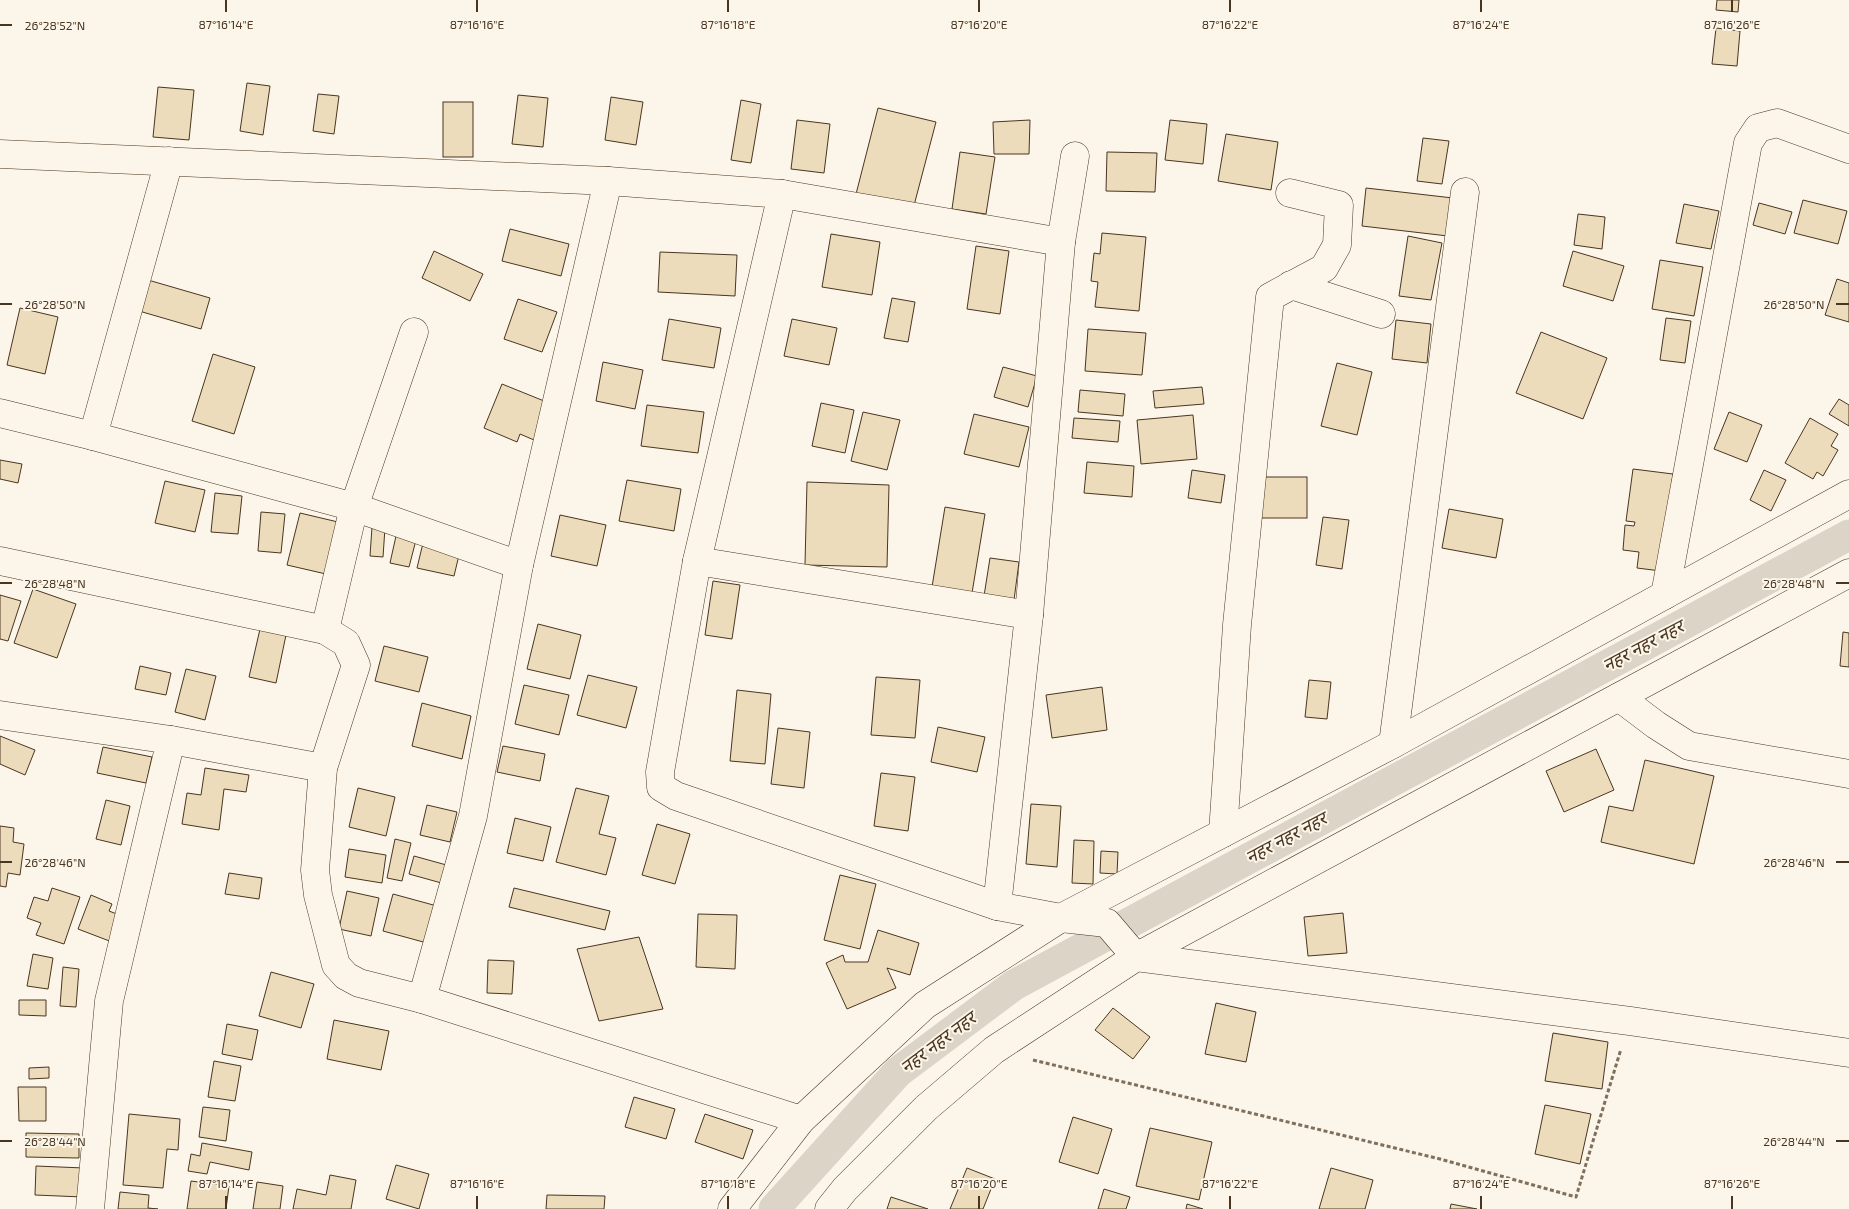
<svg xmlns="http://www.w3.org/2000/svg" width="1849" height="1209" font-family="'Exo 2','Noto Sans Devanagari',sans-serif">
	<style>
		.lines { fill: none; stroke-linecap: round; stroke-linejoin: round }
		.canal { stroke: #dcd4c6; stroke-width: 31 }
		.building { fill: #ecdcbc; stroke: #4a3520 }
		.minor-casing { stroke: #4a3520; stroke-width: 29 }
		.major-casing { stroke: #4a3520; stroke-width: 29 }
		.path { stroke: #7f6f5c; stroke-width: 3; stroke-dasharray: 4 2.5; stroke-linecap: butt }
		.minor { stroke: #fbf6e9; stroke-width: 28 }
		.major { stroke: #fbf6e9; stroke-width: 28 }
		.ticks { fill: none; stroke: #4a3520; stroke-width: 2 }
		.labels { text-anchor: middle; stroke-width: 4; stroke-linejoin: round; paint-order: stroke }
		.water-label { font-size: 18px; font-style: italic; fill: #4a3520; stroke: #fbf6e9 }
		.ticks-label { font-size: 12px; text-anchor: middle; fill: #4a3520; stroke: #fbf6e9; stroke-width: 4; stroke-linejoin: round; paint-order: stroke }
	</style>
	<rect width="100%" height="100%" fill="#fbf6e9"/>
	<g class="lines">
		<path class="canal" d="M774,1209L898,1072L1014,985L1849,535"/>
	</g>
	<g class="building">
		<path d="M1717,0H1739L1738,12L1716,10Z"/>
		<path d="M1716,28L1740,31L1737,66L1712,64Z"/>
		<path d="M247,83L270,86L263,135L240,131Z"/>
		<path d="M158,87L194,90L189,140L153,137Z"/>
		<path d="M318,94L339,96L334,134L313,131Z"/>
		<path d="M518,95L548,98L543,147L512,144Z"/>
		<path d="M611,97L643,102L636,145L605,140Z"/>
		<path d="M741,100L761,104L751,163L731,160Z"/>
		<rect x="443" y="102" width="30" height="55"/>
		<path d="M878,108L936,122L912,213L855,198Z"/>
		<path d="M797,120L830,124L824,173L791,169Z"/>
		<path d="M1030,120L1029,154H994L993,122Z"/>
		<path d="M1170,120L1207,124L1203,164L1165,160Z"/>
		<path d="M1226,134L1278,142L1271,190L1218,181Z"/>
		<path d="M1423,138L1449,141L1442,184L1417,181Z"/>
		<path d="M960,152L995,157L986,214L952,209Z"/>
		<path d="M1107,152L1157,153L1155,192L1106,191Z"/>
		<path d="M1366,188L1453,198L1448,236L1362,226Z"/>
		<path d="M1803,200L1847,211L1838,244L1794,233Z"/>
		<path d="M1759,203L1792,212L1785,234L1753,225Z"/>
		<path d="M1684,204L1719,211L1711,249L1676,243Z"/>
		<path d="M1578,214L1605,217L1602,249L1574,245Z"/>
		<path d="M510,229L569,244L561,276L502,261Z"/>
		<path d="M1102,233L1146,237L1139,311L1095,307L1098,282L1091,281L1094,253L1100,254Z"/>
		<path d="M831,234L880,242L872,295L822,287Z"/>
		<path d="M1408,236L1442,243L1431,300L1399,296Z"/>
		<path d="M976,246L1009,251L1000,314L967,309Z"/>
		<path d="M434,251L483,274L470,301L422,278Z"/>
		<path d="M1573,251L1624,266L1613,301L1563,286Z"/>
		<path d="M660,252L737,255L735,296L658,292Z"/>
		<path d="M1660,260L1703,267L1694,316L1652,309Z"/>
		<path d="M1837,279L1849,283V322L1825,315Z"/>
		<path d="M148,280L210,298L201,329L139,311Z"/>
		<path d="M892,298L915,302L908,342L884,338Z"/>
		<path d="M518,299L557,312L542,352L504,339Z"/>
		<path d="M20,308L58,317L45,374L7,365Z"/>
		<path d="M1666,318L1691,321L1685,363L1660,360Z"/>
		<path d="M669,319L721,328L714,368L662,360Z"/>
		<path d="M792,319L837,328L829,365L784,356Z"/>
		<path d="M1396,320L1431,324L1427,363L1392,359Z"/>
		<path d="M1088,329L1146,333L1142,375L1085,371Z"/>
		<path d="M1541,332L1607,358L1583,419L1516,393Z"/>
		<path d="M213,354L255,367L234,434L192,421Z"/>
		<path d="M603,362L643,370L635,409L596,401Z"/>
		<path d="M1337,363L1372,372L1357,435L1321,426Z"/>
		<path d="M1003,367L1037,376L1028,407L994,397Z"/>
		<path d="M502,384L549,403L534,440L520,434L517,442L484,428Z"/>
		<path d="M1202,387L1204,404L1155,408L1153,391Z"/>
		<path d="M1080,390L1125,394L1123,416L1078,412Z"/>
		<path d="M1839,399L1849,405V426L1829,414Z"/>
		<path d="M821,403L854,410L845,453L812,446Z"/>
		<path d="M647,405L704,412L698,453L641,446Z"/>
		<path d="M863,412L900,420L887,470L851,461Z"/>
		<path d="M1729,412L1762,425L1747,462L1714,449Z"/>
		<path d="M974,414L1029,427L1019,467L964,454Z"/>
		<path d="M1193,415L1197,459L1141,464L1137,420Z"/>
		<path d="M1074,418L1120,421L1118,442L1072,438Z"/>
		<path d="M1810,418L1838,434L1831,446L1838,450L1823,476L1817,472L1813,479L1785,463Z"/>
		<path d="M0,460L22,464L18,483L0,479Z"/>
		<path d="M1087,462L1134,466L1132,497L1084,493Z"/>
		<path d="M1633,469L1673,474L1661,571L1637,568L1639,552L1623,550L1625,525L1634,526L1635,522L1626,521Z"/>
		<path d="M1192,470L1225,475L1221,503L1188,498Z"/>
		<path d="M1764,470L1786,480L1771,511L1750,500Z"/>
		<rect x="1260" y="477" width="47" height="41"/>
		<path d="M627,480L681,489L674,531L619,521Z"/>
		<path d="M165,481L205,490L195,532L155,523Z"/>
		<path d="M807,482L889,485L887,567L805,565Z"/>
		<path d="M215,493L242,496L238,534L211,532Z"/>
		<path d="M945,507L985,514L972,593L932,587Z"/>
		<path d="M1449,509L1503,519L1496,558L1442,548Z"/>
		<path d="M261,512L285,514L281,553L258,551Z"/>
		<path d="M300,513L338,522L326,574L287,565Z"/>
		<path d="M560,515L606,525L597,566L551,556Z"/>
		<path d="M1323,517L1349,520L1342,569L1316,565Z"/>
		<path d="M372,527L385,528L383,557L370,556Z"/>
		<path d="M396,536L416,540L409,567L390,563Z"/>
		<path d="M423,543L460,551L454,576L417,568Z"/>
		<path d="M990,558L1019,562L1014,600L984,596Z"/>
		<path d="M713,581L740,585L732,639L705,635Z"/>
		<path d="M33,589L76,604L57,658L14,643Z"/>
		<path d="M0,595L21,601L8,641L0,639Z"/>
		<path d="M538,624L581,635L570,679L527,669Z"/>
		<path d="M260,629L286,635L276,683L249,677Z"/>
		<path d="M1843,632L1849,633V667L1840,666Z"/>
		<path d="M384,646L428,657L419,692L375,681Z"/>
		<path d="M140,666L171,673L166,695L135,689Z"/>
		<path d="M186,669L216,676L205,720L175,712Z"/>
		<path d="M588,675L637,687L626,728L577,715Z"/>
		<path d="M876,677L920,680L915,738L871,735Z"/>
		<path d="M1309,680L1331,682L1327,719L1305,717Z"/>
		<path d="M524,685L569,695L559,735L515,724Z"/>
		<path d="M1102,687L1107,730L1052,738L1046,695Z"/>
		<path d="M737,690L771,694L765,764L730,761Z"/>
		<path d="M422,703L471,716L462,759L412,746Z"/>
		<path d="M938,727L985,737L977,772L931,762Z"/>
		<path d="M778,728L810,732L804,788L771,784Z"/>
		<path d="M0,736L35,750L25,775L0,764Z"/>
		<path d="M503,746L545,754L540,781L497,772Z"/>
		<path d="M103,747L152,757L146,783L97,773Z"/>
		<path d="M1596,749L1614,790L1564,812L1546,771Z"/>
		<path d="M1645,760L1714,776L1694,864L1601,842L1609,806L1633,811Z"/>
		<path d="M205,768L249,775L246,792L224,789L219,830L182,824L187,793L201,795Z"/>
		<path d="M881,773L915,777L908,831L874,826Z"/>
		<path d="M358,788L395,797L386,836L349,827Z"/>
		<path d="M576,788L609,796L599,834L616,838L606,875L556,862Z"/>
		<path d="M106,800L130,806L121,845L96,839Z"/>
		<path d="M1031,804L1061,806L1057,867L1026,864Z"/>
		<path d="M427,805L457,812L450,842L420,835Z"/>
		<path d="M515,818L551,827L543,861L507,853Z"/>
		<path d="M657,824L690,834L675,884L642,875Z"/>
		<path d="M0,826L14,828L13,842L24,844L20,875L8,873L6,887L0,886Z"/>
		<path d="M395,839L411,843L402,881L387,878Z"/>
		<path d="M1074,840L1094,841L1093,884L1072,883Z"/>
		<path d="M349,849L386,855L382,883L345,877Z"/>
		<path d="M1101,851L1118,852L1117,874L1100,873Z"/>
		<path d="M414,856L450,866L445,884L409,874Z"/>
		<path d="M229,873L262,878L259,899L225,894Z"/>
		<path d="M840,875L876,884L860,949L824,940Z"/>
		<path d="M52,888L80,897L64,944L36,935L41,923L27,918L34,897L48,901Z"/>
		<path d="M514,888L610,911L605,930L509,907Z"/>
		<path d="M347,891L379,898L371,936L339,929Z"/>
		<path d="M393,894L437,906L427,943L383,931Z"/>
		<path d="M91,895L112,904L109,911L122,916L112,942L78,929Z"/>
		<path d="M1343,913L1347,953L1308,956L1304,917Z"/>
		<path d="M698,914L737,915L735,969L696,967Z"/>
		<path d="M878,930L919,943L910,975L887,968L896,988L847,1009L826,963L843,955L845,962H868Z"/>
		<path d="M639,937L663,1009L599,1021L577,949Z"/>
		<path d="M33,954L53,958L48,989L27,986Z"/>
		<path d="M488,960L514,961L512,994L487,993Z"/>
		<path d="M63,967L79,969L76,1007L60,1006Z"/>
		<path d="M271,972L314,984L301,1028L259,1016Z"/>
		<path d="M19,1000H46V1016L19,1015Z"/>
		<path d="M1216,1003L1256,1012L1246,1062L1205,1054Z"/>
		<path d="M1113,1008L1150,1037L1133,1059L1095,1030Z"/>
		<path d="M334,1020L389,1031L381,1070L327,1059Z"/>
		<path d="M227,1024L258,1030L252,1060L222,1054Z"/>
		<path d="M1553,1033L1608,1042L1602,1089L1545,1081Z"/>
		<path d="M214,1061L241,1066L235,1101L208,1097Z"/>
		<path d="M49,1067V1078L29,1079V1068Z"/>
		<path d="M18,1087H46V1121H19Z"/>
		<path d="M634,1097L675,1109L666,1139L625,1127Z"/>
		<path d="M1545,1105L1591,1114L1580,1164L1535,1154Z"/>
		<path d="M203,1107L230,1110L226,1141L199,1137Z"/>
		<path d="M129,1114L180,1119L178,1150L167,1149L163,1188L123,1185Z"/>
		<path d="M705,1114L753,1130L743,1159L695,1142Z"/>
		<path d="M1073,1117L1112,1129L1098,1174L1059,1162Z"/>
		<path d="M1150,1128L1212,1142L1199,1200L1136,1186Z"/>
		<path d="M26,1133L79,1134V1158L26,1157Z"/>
		<path d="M202,1143L252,1152L249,1170L210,1162L207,1174L188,1171L191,1154L200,1156Z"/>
		<path d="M396,1165L429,1174L419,1209L386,1199Z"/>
		<path d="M36,1166L84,1168L83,1197L35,1195Z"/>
		<path d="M967,1168L995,1179L983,1209H950Z"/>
		<path d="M1331,1168L1373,1180L1365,1209H1319Z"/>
		<path d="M330,1175L356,1180L351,1209H293L297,1189L326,1195Z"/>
		<path d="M191,1181L229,1186L226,1209H187Z"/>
		<path d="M257,1182L283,1186L280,1209H253Z"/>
		<path d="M1104,1189L1130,1197L1126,1209H1098Z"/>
		<path d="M120,1192L149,1195L148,1208L158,1209H118Z"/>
		<path d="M547,1195L605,1196L604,1209H546Z"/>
		<path d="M891,1197L928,1209H887Z"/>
		<path d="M1187,1204L1203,1209H1186Z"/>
		<path d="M1451,1204L1477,1209H1450Z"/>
	</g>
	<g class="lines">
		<g class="minor-casing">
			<g id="minor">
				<path d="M0,154L608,181L782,194L1061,242"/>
				<path d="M782,194L697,561L660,772L661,787L676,796L997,906L1061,918L1107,923L1136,957L1630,1021L1849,1053"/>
				<path d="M1291,285L1381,314"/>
				<path d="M0,413L93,436L354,507L519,565"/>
				<path d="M93,436L169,161"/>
				<path d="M0,561L325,630L346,643L356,665L323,768L315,870L318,895L336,965L346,976L359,983L422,999L801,1120"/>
				<path d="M697,561L1029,615"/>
				<path d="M1665,595L1748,143L1758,128L1777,123L1849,149"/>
				<path d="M325,630L354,507L414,332"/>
				<path d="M1619,697L1656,725L1689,746L1849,774"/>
				<path d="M0,715L171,740L109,1001L90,1209"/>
				<path d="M171,740L323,768"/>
				<path d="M1393,744L1465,192"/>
				<path d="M1223,833L1237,625L1270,297L1324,268L1337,245L1339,205L1290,193"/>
				<path d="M997,906L1029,615L1061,242L1075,156"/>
				<path d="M422,999L473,816L519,565L608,181"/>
				<path d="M732,1209L801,1120L925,1005L1061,918L1393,744L1849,494"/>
			</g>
		</g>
		<g class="major-casing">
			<path id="major" d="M829,1209L845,1189L926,1108L994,1050L1136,957L1849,573"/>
		</g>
		<path class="path" d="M1033,1060L1440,1159L1576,1197L1621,1049"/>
		<use href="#minor" class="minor"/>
		<use href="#major" class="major"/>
	</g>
	<path class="ticks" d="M226,0V12M477,0V12M728,0V12M979,0V12M1230,0V12M1481,0V12M1732,0V12M0,25H12M0,304H12M1836,304H1849M0,583H12M1836,583H1849M0,862H12M1836,862H1849M0,1141H12M1836,1141H1849M226,1196V1209M477,1196V1209M728,1196V1209M979,1196V1209M1230,1196V1209M1481,1196V1209M1732,1196V1209"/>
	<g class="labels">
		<g class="water-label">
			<text transform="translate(1643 646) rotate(-28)" y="6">नहर नहर नहर</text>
			<text transform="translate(1286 838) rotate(-28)" y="6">नहर नहर नहर</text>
			<text transform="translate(938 1043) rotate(-37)" y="6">नहर नहर नहर</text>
		</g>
	</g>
	<g class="ticks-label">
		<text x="226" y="29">87°16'14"E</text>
		<text x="477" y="29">87°16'16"E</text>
		<text x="728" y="29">87°16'18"E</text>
		<text x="979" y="29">87°16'20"E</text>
		<text x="1230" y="29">87°16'22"E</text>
		<text x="1481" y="29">87°16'24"E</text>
		<text x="1732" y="29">87°16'26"E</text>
		<text x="55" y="30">26°28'52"N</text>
		<text x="55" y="309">26°28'50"N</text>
		<text x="1794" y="309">26°28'50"N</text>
		<text x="55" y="588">26°28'48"N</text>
		<text x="1794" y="588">26°28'48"N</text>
		<text x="55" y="867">26°28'46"N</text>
		<text x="1794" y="867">26°28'46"N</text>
		<text x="55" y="1146">26°28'44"N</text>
		<text x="1794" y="1146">26°28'44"N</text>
		<text x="226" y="1188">87°16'14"E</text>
		<text x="477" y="1188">87°16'16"E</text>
		<text x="728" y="1188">87°16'18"E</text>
		<text x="979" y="1188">87°16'20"E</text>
		<text x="1230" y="1188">87°16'22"E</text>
		<text x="1481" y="1188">87°16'24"E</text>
		<text x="1732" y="1188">87°16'26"E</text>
	</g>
</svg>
